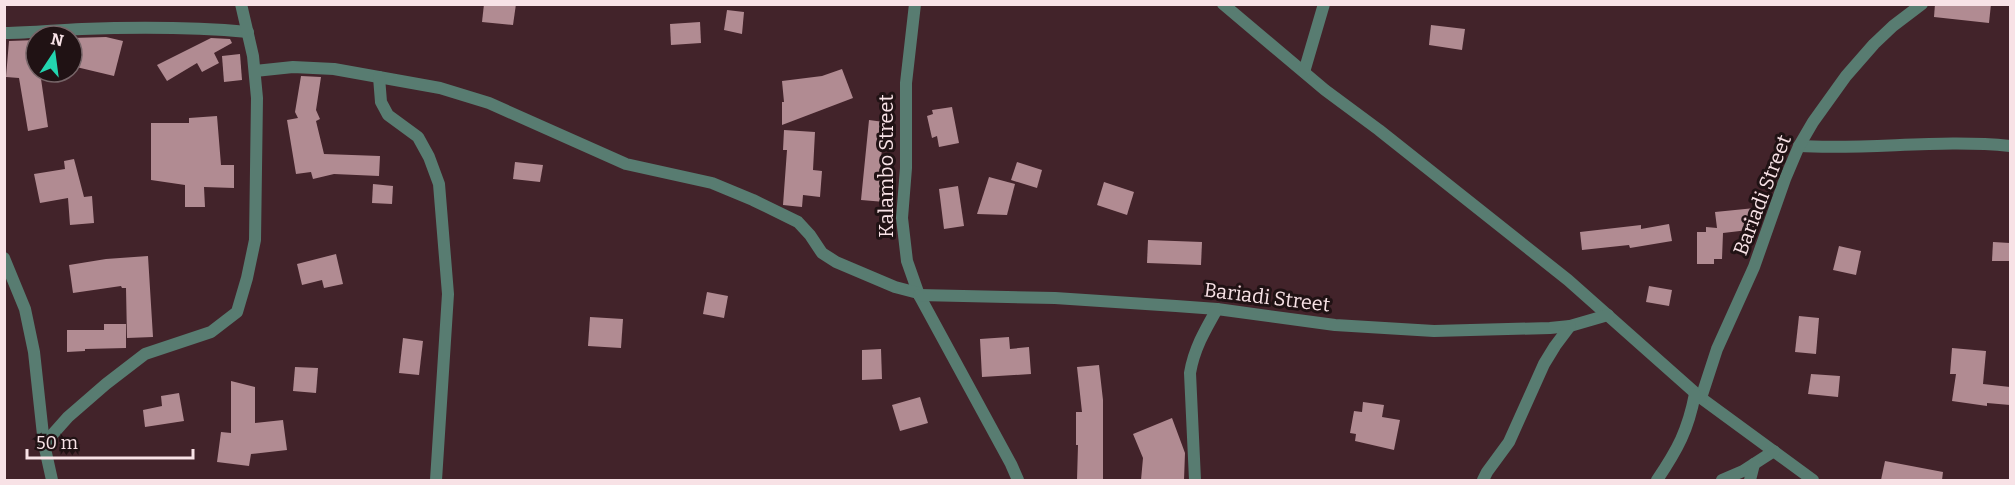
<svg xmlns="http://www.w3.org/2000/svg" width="2015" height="485" font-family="Bitter,serif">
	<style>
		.building { fill: #b18b92 }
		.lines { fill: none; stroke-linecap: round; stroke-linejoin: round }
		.minor { stroke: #587c71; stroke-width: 12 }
		.labels { text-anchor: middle; stroke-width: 6; stroke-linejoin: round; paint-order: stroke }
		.street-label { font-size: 20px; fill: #f8e2e6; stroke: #201214 }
	</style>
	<rect width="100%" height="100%" fill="#42232a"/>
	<g class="building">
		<path d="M484,4H516L513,25L482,22Z"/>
		<path d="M1935,4H1991L1989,23L1934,17Z"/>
		<path d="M727,10L744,12L742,34L724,30Z"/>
		<path d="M700,22L701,43L671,45L670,24Z"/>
		<path d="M1431,25L1465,29L1462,50L1429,45Z"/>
		<path d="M106,37L123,41L114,76L72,66V38Z"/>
		<path d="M211,38L230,39L232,43L214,53L219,63L202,72L197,63L167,81L157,65Z"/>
		<path d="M36,40V72H40L48,127L28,131L19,78L6,77L9,41Z"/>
		<path d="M240,54L242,80L224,82L222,56Z"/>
		<path d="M842,69L853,98L782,125V102H784L782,81L822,76Z"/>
		<path d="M301,76L321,77L316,110L320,119L316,121L324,154L380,156L379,176L334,174L313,179L311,172L296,174L287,120L298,118L295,112Z"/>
		<path d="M952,107L959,143L939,147L937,136L932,138L927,116L933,114L932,110Z"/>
		<path d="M217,116L221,165H234V188L204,187L205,207H185V185L151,180V123H189V118Z"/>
		<path d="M869,120L884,122L880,173L888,174L885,202L861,200Z"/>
		<path d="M784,130L815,132L813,170L822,171L820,197L803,195L802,207L783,205L787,150H783Z"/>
		<path d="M74,159L84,197L92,196L94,223L70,225L68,198L40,203L34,174L65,169L64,161Z"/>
		<path d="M515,162L543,165L540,182L513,179Z"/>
		<path d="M1017,162L1042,170L1037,188L1011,180Z"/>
		<path d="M989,177L1015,184L1007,215L977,214Z"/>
		<path d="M1104,182L1134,192L1127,215L1097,205Z"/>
		<path d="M373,184L393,186L392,204L372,203Z"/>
		<path d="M958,186L964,226L944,229L939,189Z"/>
		<path d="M1755,208L1757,229L1723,233L1722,259H1714V264H1697V232H1706V227L1717,228L1715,212Z"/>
		<path d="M1669,224L1672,241L1630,248L1629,245L1582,250L1580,232L1641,225V229Z"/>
		<path d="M1148,240L1202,242L1201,265L1147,263Z"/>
		<path d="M1993,242L2010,243V261H1992Z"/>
		<path d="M1839,246L1861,251L1856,275L1833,270Z"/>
		<path d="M336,254L343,284L324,288L322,280L302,285L297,264Z"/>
		<path d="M148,256L153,337L127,338L126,288H122L121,286L73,293L69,265L106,259Z"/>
		<path d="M1649,286L1672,290L1669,306L1646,302Z"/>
		<path d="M707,292L728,296L724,318L703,314Z"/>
		<path d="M1799,316L1819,318L1816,354L1795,352Z"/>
		<path d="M590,317L623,319L621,348L588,346Z"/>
		<path d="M104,324H126V348L85,349V351L67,352V330H104Z"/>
		<path d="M1009,337L1010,349L1029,347L1031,374L982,377L980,339Z"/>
		<path d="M403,338L423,341L419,375L399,373Z"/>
		<path d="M1952,348L1986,351L1983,384L2010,387V405L1987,403V406L1952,401L1956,374H1950Z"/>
		<path d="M881,349L882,379L862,380V350Z"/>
		<path d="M1099,365L1103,400V480H1077L1078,445H1076V412H1082L1077,367Z"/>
		<path d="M295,367L318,368L316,393L293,391Z"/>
		<path d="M1811,374L1840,376L1838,397L1808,394Z"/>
		<path d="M231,381L255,387V423L283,420L287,450L251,454L249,466L217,462L221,432L231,433Z"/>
		<path d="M179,393L184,421L145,427L143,410L162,406L161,396Z"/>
		<path d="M920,397L928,423L900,431L892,405Z"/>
		<path d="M1363,402L1384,405L1382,417L1400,420L1394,450L1355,441L1356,434L1350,433L1354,411L1362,412Z"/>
		<path d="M1172,418L1185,453L1184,480H1141L1143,458L1133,434Z"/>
		<path d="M1885,461L1943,472L1942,480H1881Z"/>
	</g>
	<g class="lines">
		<g class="minor">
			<path d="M915,4L906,83V168L902,218L907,261L919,295L1011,464L1018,480"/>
			<path d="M1223,4L1325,90L1379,130L1568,280L1701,398L1813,480"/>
			<path d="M4,33C31,33 56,30 82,29C138,27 193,27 248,32"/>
			<path d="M255,71L293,67L334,69L440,88L489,103L626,164L712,183L753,200L798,222L810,235L822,253L836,262L895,287L918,293"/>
			<path d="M1304,72L1324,4"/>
			<path d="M379,77L381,102L388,115L418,137L429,157L439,184L448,294L436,480"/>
			<path d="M1799,146C1870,150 1940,139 2010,146"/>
			<path d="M4,258L25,309L34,352L44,444L52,480"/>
			<path d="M919,295L1055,298L1176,306L1217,309L1335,325L1434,331L1550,328L1570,326L1608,315"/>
			<path d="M1701,398L1717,349L1754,267L1785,179L1799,146L1813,122L1846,76L1874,44L1893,26L1922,4"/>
			<path d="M44,444L68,417L106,384L145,354L211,332L237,312L247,278L255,240L257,98L253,56L241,4"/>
			<path d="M1195,480L1190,373C1194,349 1205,330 1217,309"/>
			<path d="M1483,480L1487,472L1509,442L1544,364L1555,346L1570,326"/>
			<path d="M1657,480C1678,449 1688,430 1695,394"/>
			<path d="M1722,480L1743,471L1774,451"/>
			<path d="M1750,480L1754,464"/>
		</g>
	</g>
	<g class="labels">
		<g class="street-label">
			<text transform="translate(886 166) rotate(-90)" y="7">Kalambo Street</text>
			<text transform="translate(1762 195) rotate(-69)" y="7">Bariadi Street</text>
			<text transform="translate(1267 297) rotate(7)" y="7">Bariadi Street</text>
		</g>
	</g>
	<rect width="2015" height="485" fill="none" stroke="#f8e2e6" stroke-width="12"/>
	<g transform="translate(54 54) rotate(13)"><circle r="28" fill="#201214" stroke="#766568" stroke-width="1.5"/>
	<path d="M0-4.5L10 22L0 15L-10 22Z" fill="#23d5af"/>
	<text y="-9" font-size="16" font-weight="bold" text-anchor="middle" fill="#f8e2e6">N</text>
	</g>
	<path d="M27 449v9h166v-9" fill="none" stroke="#f8e2e6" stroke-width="3"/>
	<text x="36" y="449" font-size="18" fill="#f8e2e6" stroke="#201214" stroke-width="4.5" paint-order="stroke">50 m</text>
</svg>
